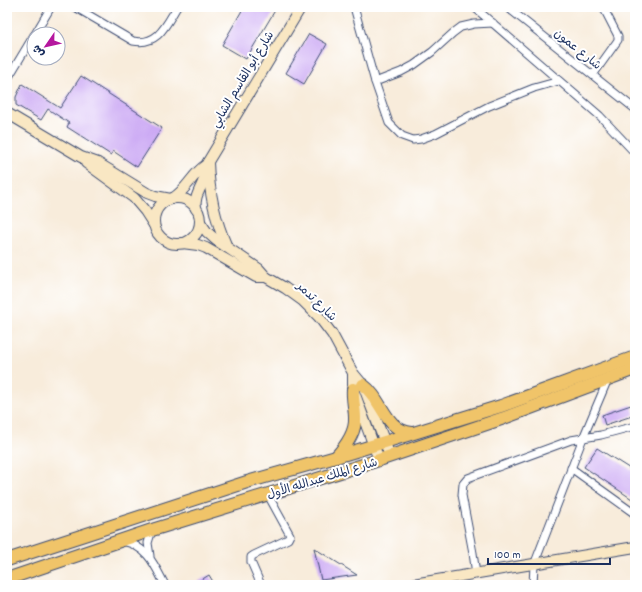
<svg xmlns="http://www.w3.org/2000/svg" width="642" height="592" font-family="Dekko,'Playpen Sans Arabic',sans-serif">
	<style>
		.building { fill: #ccaaf4 }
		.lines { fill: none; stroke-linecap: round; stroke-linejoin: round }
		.street-casing { stroke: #3c4b71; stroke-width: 9 }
		.secondary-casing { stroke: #3c4b71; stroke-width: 12 }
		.primary-casing { stroke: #3c4b71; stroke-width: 14 }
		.street { stroke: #fff; stroke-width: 7 }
		.secondary { stroke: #f9e7c3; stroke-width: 10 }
		.primary { stroke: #f0c469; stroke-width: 12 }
		.labels { text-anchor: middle; stroke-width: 4; stroke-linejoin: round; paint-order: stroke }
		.street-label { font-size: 12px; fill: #1b2f5e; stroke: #fff }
	</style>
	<rect width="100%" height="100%" fill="#fff"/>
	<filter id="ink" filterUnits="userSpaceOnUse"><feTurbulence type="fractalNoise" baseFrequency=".025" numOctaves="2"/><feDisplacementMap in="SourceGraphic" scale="8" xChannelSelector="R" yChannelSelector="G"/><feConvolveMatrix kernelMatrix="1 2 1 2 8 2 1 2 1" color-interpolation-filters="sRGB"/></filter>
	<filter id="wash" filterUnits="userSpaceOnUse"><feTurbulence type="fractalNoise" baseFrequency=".012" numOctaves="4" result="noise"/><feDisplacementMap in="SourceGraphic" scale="16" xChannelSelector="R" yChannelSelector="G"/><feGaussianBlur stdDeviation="0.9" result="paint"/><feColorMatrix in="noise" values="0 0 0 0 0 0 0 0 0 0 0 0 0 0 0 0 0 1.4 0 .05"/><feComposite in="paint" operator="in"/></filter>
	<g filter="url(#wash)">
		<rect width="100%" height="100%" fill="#f8ecdb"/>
		<g id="blocks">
			<g class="building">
				<path d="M244,7H277L246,59L222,45Z"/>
				<path d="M309,34L327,44L304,84L286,73Z"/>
				<path d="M81,76L162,128L137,167L113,151L111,155L67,127L69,123L48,109L41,120L16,105V97L22,84L60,108Z"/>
				<path d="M631,405L635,415L605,425L602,415Z"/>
				<path d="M597,448L635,472V501L584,467Z"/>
				<path d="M314,548L357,575L321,580Z"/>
				<path d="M209,575L215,585H193Z"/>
			</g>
		</g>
	</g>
	<g filter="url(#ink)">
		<use href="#blocks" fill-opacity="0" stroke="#3c4b71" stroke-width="1"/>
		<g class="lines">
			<g class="street-casing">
				<g id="street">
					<path d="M75,7L133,41C158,46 166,25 177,7"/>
					<path d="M354,7L375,82L389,123L402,136L413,140L421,139L435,134L489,106L534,88L559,81"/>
					<path d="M474,7L600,116L635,153"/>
					<path d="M507,7L635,109"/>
					<path d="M35,34L51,7"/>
					<path d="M593,75L618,40V36L603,7"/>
					<path d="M7,80L34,35"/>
					<path d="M375,82L401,72L414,65L432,52L453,33L461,27L474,24L493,23"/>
					<path d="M571,468L635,514"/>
					<path d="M123,541C148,547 154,564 165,585"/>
					<path d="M150,556L148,543L152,530"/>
					<path d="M476,574L473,553L462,495L463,484L468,478L571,440L601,435L635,426"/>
					<path d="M261,585L251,562V557L254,555L288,539L290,535L268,495"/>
					<path d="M533,585L534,565L583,438L608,379"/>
				</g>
			</g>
			<g class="secondary-casing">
				<g id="secondary">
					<path d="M7,113L81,157L98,163L147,193L155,196L171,199"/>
					<path d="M208,162C209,192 215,220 227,247"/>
					<path d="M86,163L134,198L145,211L154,225"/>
					<path d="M173,198C187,190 192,174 206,165L301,7"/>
					<circle cx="177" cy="221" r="23"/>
					<path d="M196,209C193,194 205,185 206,171"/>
					<path d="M200,222L207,232L216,240L259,269L266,277L285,288L303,301L319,317L332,334L353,373L363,385L390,456"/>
					<path d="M182,243L198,245L206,248L256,277H266"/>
					<path d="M353,373V389L379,460"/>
					<path d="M407,585L635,547"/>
				</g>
			</g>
			<g class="primary-casing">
				<g id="primary">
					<path d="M363,385C383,399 384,430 412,433"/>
					<path d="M336,457C345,447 356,433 355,418C355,408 352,399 353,389"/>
					<path d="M7,560L247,482L336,457L501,406L635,357"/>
					<path d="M7,579L152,530L379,460L504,418L635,369"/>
				</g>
			</g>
			<use href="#street" class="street"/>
			<use href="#secondary" class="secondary"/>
			<use href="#primary" class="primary"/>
		</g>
	</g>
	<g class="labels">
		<g class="street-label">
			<text transform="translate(578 49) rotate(39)" y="4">شارع عمون</text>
			<text transform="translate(242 79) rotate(-59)" y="4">شارع أبو القاسم الشابي</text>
			<text transform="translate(317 301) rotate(44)" y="4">شارع تدمر</text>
			<text transform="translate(322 478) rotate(-17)" y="4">شارع الملك عبدالله الأول</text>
		</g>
	</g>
	<rect width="642" height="592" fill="none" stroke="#fff" stroke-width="24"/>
	<g transform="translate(46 46) rotate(236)"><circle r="19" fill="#ffffff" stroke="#a4acbf"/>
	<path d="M0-3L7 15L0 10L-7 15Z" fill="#b5179e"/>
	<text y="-6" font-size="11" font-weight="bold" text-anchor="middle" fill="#1b2f5e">ش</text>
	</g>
	<path d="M488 558v6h122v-6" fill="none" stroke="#1b2f5e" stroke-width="2"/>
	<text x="494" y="558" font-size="12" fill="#1b2f5e" stroke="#ffffff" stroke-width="3" paint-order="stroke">100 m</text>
</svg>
